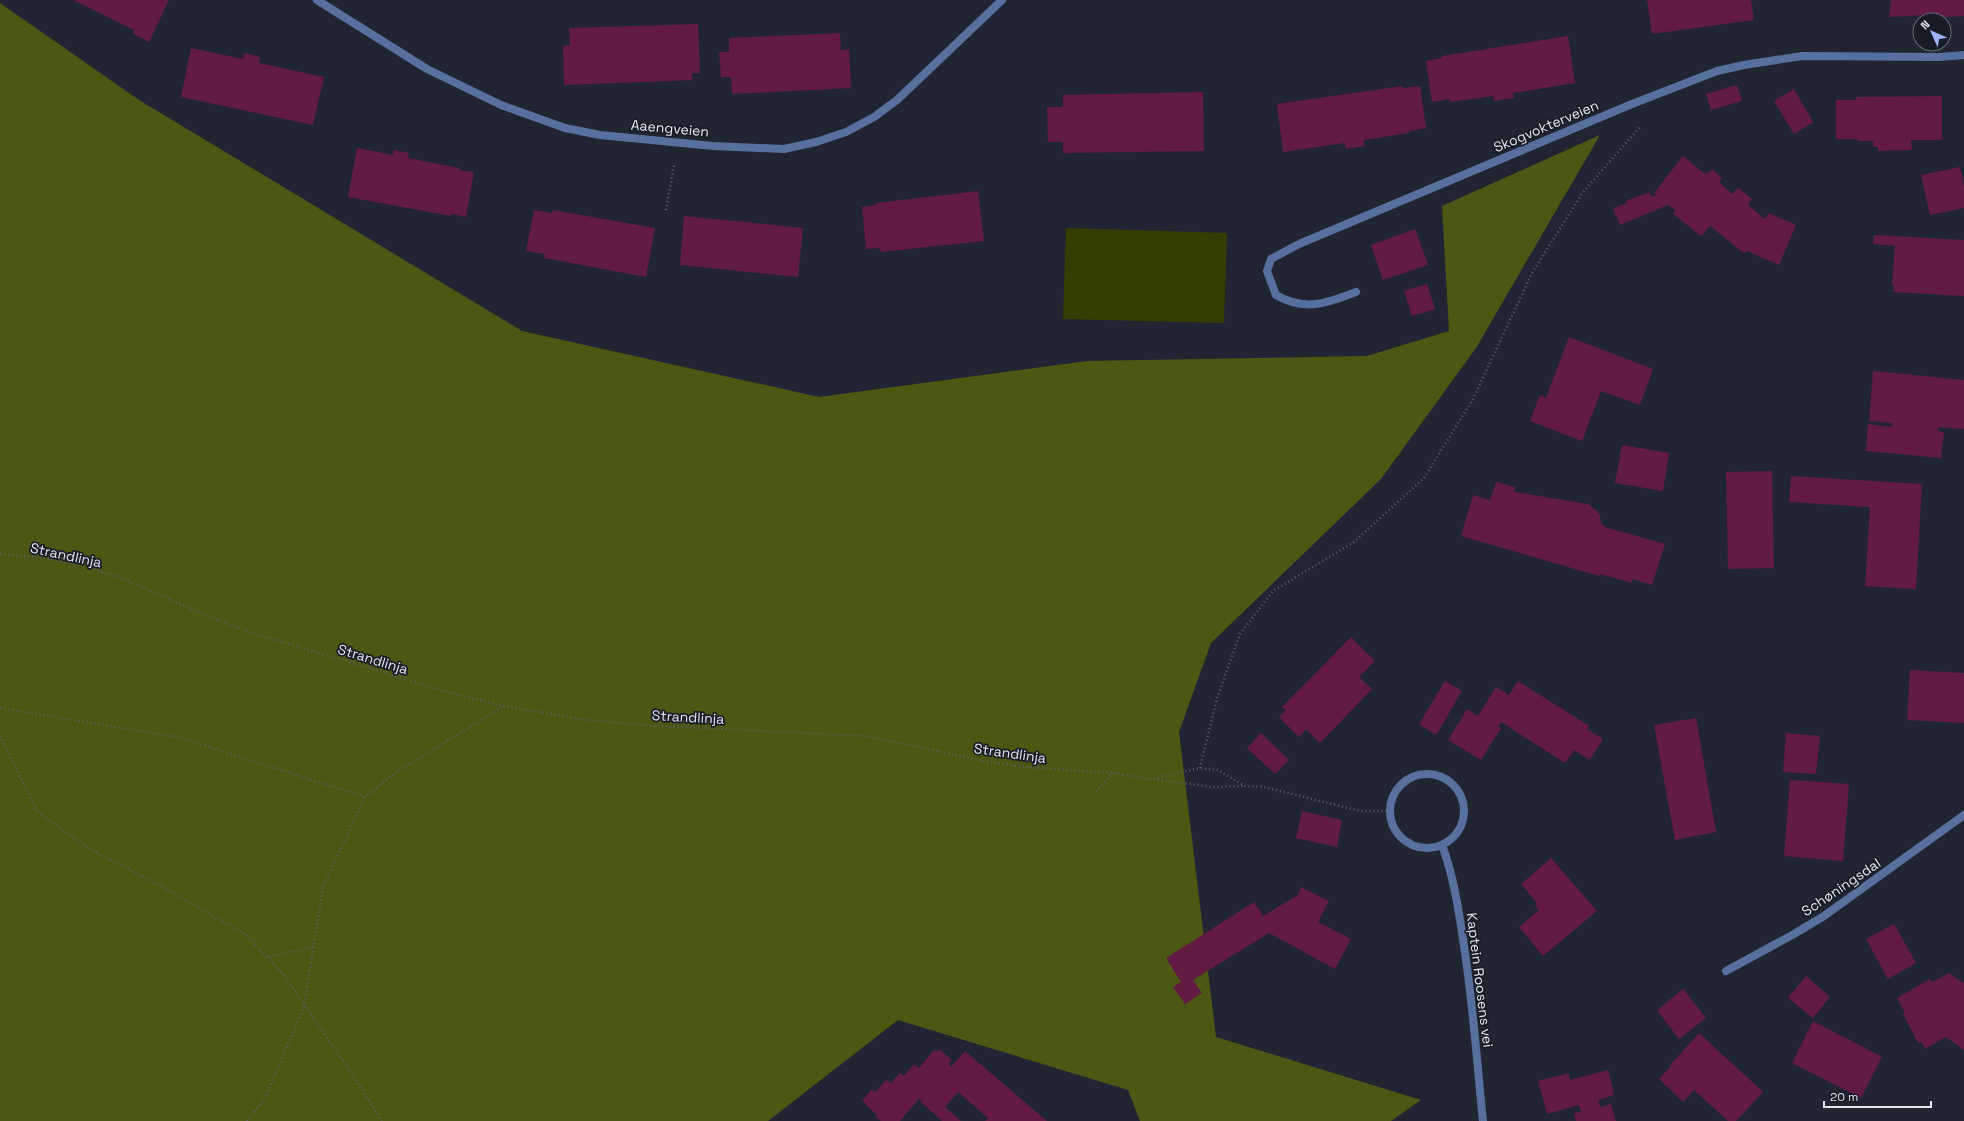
<svg xmlns="http://www.w3.org/2000/svg" width="1964" height="1121" font-family="'Space Grotesk',sans-serif">
	<style>
		.green { fill: #353d02 }
		.forest { fill: #4d5714 }
		.building { fill: #621b43 }
		.lines { fill: none; stroke-linecap: round; stroke-linejoin: round }
		.path { stroke: #5b5f6c; stroke-width: 2.5; stroke-dasharray: 1 3; stroke-linecap: butt }
		.lane { stroke: #58709d; stroke-width: 8 }
		.street { stroke: #58709d; stroke-width: 8 }
		.labels { text-anchor: middle; stroke-width: 3.5; stroke-linejoin: round; paint-order: stroke }
		.street-label { font-size: 14px; fill: #e2e6ef; stroke: #171c28 }
	</style>
	<rect width="100%" height="100%" fill="#212533"/>
	<path class="green" d="M1066,228L1227,233L1224,323L1063,319Z"/>
	<path class="forest" d="M0,3L139,100L522,331L819,397L1087,361L1367,356L1449,331L1442,206L1600,135L1476,348L1381,479L1211,643L1179,732L1216,1037L1421,1100L1391,1121H1140L1128,1090L898,1020L768,1121H0Z"/>
	<g class="building">
		<path d="M73,0H169L149,42L133,34L134,30Z"/>
		<path d="M1647,0H1751L1754,20L1652,34Z"/>
		<path d="M1891,0H1964V16L1929,18L1928,15L1889,17Z"/>
		<path d="M698,24L700,73H692V80L564,85L563,46L570,45L569,28Z"/>
		<path d="M840,33L841,50L849,49L851,88L732,94L731,77H721L719,52H729V38Z"/>
		<path d="M1568,36L1575,83L1513,93L1514,98L1494,101L1493,96L1450,102L1449,99L1432,102L1426,61L1442,58V56Z"/>
		<path d="M191,48L243,59L244,53L260,57L259,63L324,77L313,125L181,97Z"/>
		<path d="M1737,85L1742,101L1711,110L1706,94Z"/>
		<path d="M1403,86V88L1420,86L1426,128L1409,131V133L1364,140V146L1346,149L1345,143L1283,152L1277,104Z"/>
		<path d="M1794,89L1813,122L1794,134L1774,101Z"/>
		<path d="M1203,92L1204,151L1063,153V142H1048L1047,107H1063V95Z"/>
		<path d="M1942,96V140H1911L1912,150L1878,151V147H1873V141H1857V139H1836V100H1856V97Z"/>
		<path d="M357,148L393,155L394,150L409,153L408,158L459,168V170L474,172L466,217L451,214V216L348,197Z"/>
		<path d="M1683,156L1705,174L1706,172L1708,173L1712,169L1722,178L1719,182L1732,194L1738,188L1752,199L1748,205L1765,219L1769,213L1796,225L1779,265L1747,251L1744,253L1710,226L1701,236L1673,214L1675,210L1668,205L1620,225L1613,209L1627,203L1626,201L1649,192L1652,196H1657L1654,193Z"/>
		<path d="M1960,167L1964,187V208L1930,215L1921,175Z"/>
		<path d="M978,191L984,241L881,252L880,248L866,249L862,207L876,205V203Z"/>
		<path d="M534,210L552,213L553,210L655,228L646,277L544,258L545,254L526,251Z"/>
		<path d="M684,216L803,228L798,277L680,265Z"/>
		<path d="M1415,229L1428,265L1383,280L1371,245Z"/>
		<path d="M1874,235L1964,240V296L1893,292L1894,286L1892,285L1895,246L1873,244Z"/>
		<path d="M1427,284L1435,309L1412,316L1404,291Z"/>
		<path d="M1569,337L1653,369L1640,405L1601,391L1582,441L1530,421L1540,395L1546,398Z"/>
		<path d="M1873,371L1964,380V429L1938,427V431L1944,432L1941,458L1866,451L1868,424L1891,427L1892,423L1869,421Z"/>
		<path d="M1622,445L1669,453L1663,491L1615,483Z"/>
		<path d="M1772,471L1774,568L1728,569L1726,472Z"/>
		<path d="M1791,476L1922,484L1916,589L1865,586L1870,507L1789,502Z"/>
		<path d="M1496,482L1515,487L1514,492L1588,504L1597,511L1600,516L1601,524L1605,527L1665,544L1652,585L1632,579V583L1600,574L1599,576L1461,536L1473,495L1490,500Z"/>
		<path d="M1351,637L1375,661L1359,677L1372,689L1320,743L1306,729L1299,737L1279,717L1286,710L1282,707Z"/>
		<path d="M1910,670L1964,673V723L1907,720Z"/>
		<path d="M1445,681L1462,691L1436,735L1419,724Z"/>
		<path d="M1518,681L1589,726L1587,729L1603,739L1590,760L1574,750L1565,763L1501,722L1498,726L1501,728L1481,760L1448,740L1467,709L1478,716L1496,687L1509,695Z"/>
		<path d="M1696,718L1716,832L1675,840L1654,725Z"/>
		<path d="M1261,733L1289,760L1275,774L1247,748Z"/>
		<path d="M1786,733L1820,736L1816,774L1783,772Z"/>
		<path d="M1790,780L1849,784L1843,861L1784,856Z"/>
		<path d="M1302,811L1342,820L1337,847L1296,838Z"/>
		<path d="M1551,858L1597,911L1543,956L1519,927L1539,910L1535,905L1537,903L1521,884Z"/>
		<path d="M1301,887L1329,901L1318,922L1351,939L1335,969L1269,933L1193,980L1202,993L1185,1004L1173,987L1181,982L1166,958L1254,902L1263,916L1298,895Z"/>
		<path d="M1894,924L1916,963L1888,979L1866,939Z"/>
		<path d="M1949,973L1964,983V1050L1946,1037L1925,1049L1921,1042L1918,1043L1903,1014L1905,1013L1897,998L1930,979L1932,982Z"/>
		<path d="M1806,976L1830,997L1813,1018L1788,998Z"/>
		<path d="M1683,989L1706,1018L1679,1039L1657,1010Z"/>
		<path d="M1813,1021L1882,1057L1861,1098L1792,1063Z"/>
		<path d="M1699,1033L1763,1092L1736,1121H1728L1694,1090L1683,1102L1659,1079L1671,1066L1670,1065Z"/>
		<path d="M939,1049L952,1060L949,1064L951,1067L965,1051L1047,1121H985L988,1118L958,1092L945,1107L961,1121H942L921,1102L922,1101L919,1099L900,1121H881L875,1116L877,1115L862,1101L872,1089L875,1092L886,1080L891,1083L900,1073L904,1076L914,1064L919,1068L934,1050L936,1052Z"/>
		<path d="M1608,1070L1614,1095L1598,1100L1600,1107L1611,1104L1616,1121H1576L1574,1113L1581,1112L1579,1105L1547,1114L1538,1081L1569,1073L1570,1080Z"/>
	</g>
	<g class="lines">
		<g class="path">
			<path d="M666,210L674,165"/>
			<path d="M0,554L45,558L82,565L119,577L215,619L256,634L458,695L504,706L588,720L657,726L867,736L983,761L1026,767L1113,773L1151,779L1200,768L1218,770L1245,786L1264,787L1360,811H1389"/>
			<path d="M0,708L178,737L365,797"/>
			<path d="M0,736L37,811L88,848L161,886L246,935L267,957L313,947"/>
			<path d="M1200,768L1217,698L1240,634L1273,591L1354,542L1424,478L1473,399L1532,273L1583,192L1641,126"/>
			<path d="M1154,779L1212,787L1244,786"/>
			<path d="M1096,791L1113,773"/>
			<path d="M267,957L283,974L352,1074L382,1121"/>
			<path d="M247,1121L264,1100L304,1007L323,887L365,797L395,773L504,706"/>
		</g>
		<path class="lane" d="M1356,292C1327,303 1305,312 1276,295L1267,271L1271,259L1299,244L1494,162"/>
		<g class="street">
			<path d="M317,0L427,69L501,105L565,128L600,135L713,146L784,149L816,142L846,132L874,117L897,100L1002,0"/>
			<path d="M1494,162L1632,104L1717,71L1744,65L1802,56L1940,57L1964,55"/>
			<circle cx="1427" cy="811" r="37"/>
			<path d="M1442,845C1454,877 1459,912 1464,946C1473,1004 1477,1063 1483,1121"/>
			<path d="M1726,971L1794,934L1824,916L1964,815"/>
		</g>
	</g>
	<g class="labels">
		<g class="street-label">
			<text transform="translate(1546 126) rotate(-23)" y="5">Skogvokterveien</text>
			<text transform="translate(670 128) rotate(5)" y="5">Aaengveien</text>
			<text transform="translate(66 555) rotate(12)" y="5">Strandlinja</text>
			<text transform="translate(373 659) rotate(17)" y="5">Strandlinja</text>
			<text transform="translate(688 717) rotate(3)" y="5">Strandlinja</text>
			<text transform="translate(1010 753) rotate(8)" y="5">Strandlinja</text>
			<text transform="translate(1841 887) rotate(-34)" y="5">Schøningsdal</text>
			<text transform="translate(1480 980) rotate(83)" y="5">Kaptein Roosens vei</text>
		</g>
	</g>
	<g transform="translate(1932 32) rotate(315)"><circle r="19" fill="#171c28" stroke="#686d78"/>
	<path d="M0-3L7 15L0 10L-7 15Z" fill="#a1b2fd"/>
	<text y="-6" font-size="11" font-weight="bold" text-anchor="middle" fill="#e2e6ef">N</text>
	</g>
	<path d="M1824 1101v6h107v-6" fill="none" stroke="#e2e6ef" stroke-width="2"/>
	<text x="1830" y="1101" font-size="12" fill="#e2e6ef" stroke="#171c28" stroke-width="3" paint-order="stroke">20 m</text>
</svg>
